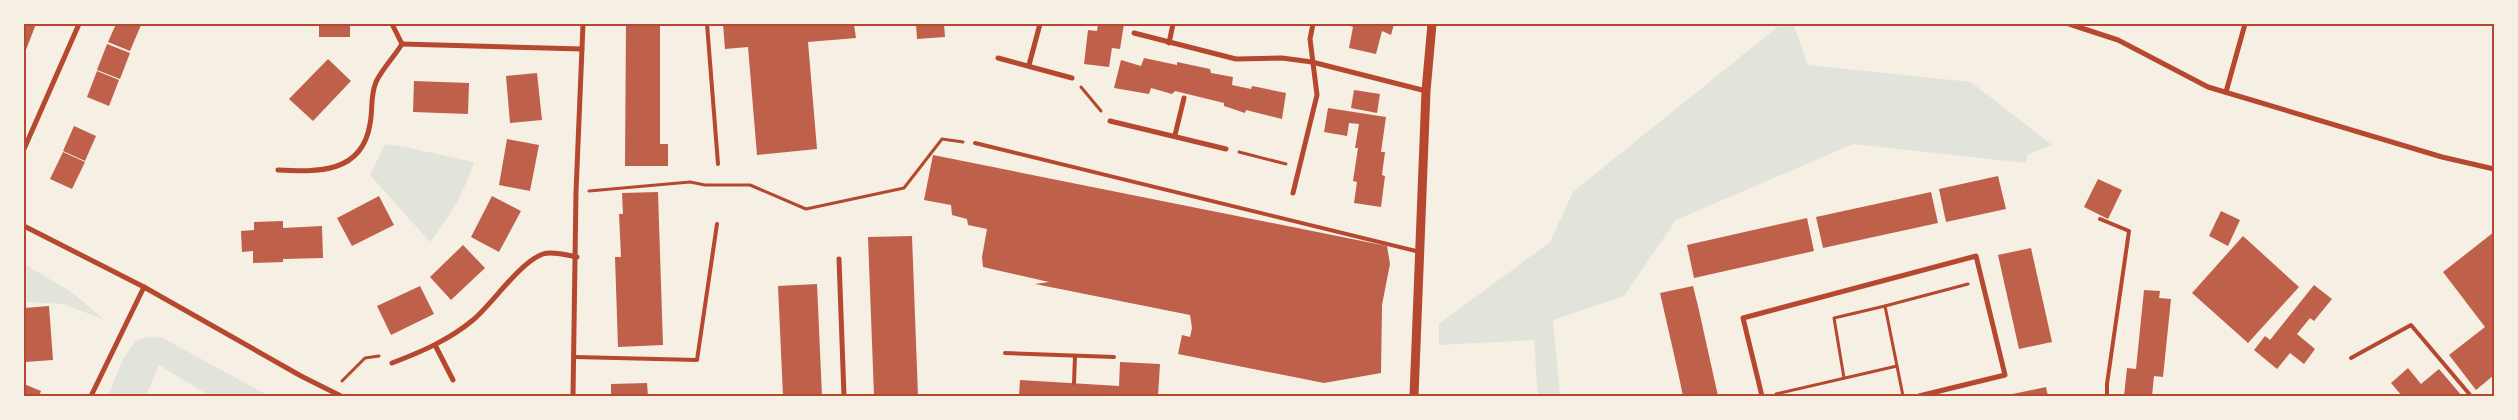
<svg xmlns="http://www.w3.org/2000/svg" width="2518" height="420" font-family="'Archivo Narrow',sans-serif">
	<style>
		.green { fill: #e2e4dc }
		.building { fill: #bf614a }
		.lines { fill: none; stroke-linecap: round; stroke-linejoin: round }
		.path { stroke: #b5482f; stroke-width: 3 }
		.service { stroke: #b5482f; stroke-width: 4 }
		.minor { stroke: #b5482f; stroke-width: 5 }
		.tertiary { stroke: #b5482f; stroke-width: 9 }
		.neatline { fill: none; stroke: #b5482f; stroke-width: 2 }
	</style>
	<rect width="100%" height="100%" fill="#f6efe4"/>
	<g class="green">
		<path d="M1781,24H1793L1808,65L1971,82L2052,145L2028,154L2026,163L1853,144L1676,220L1624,296L1553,320L1560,396H1538L1534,340L1439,345V324L1550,242L1573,192Z"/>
		<path d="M385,144L405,147L474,162C464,192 450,217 430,242L370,175Z"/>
		<path d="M24,264L73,293L103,319L63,304L24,302Z"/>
		<path d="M150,337L163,338L269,396H210L159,365L146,396H108L123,359L136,340Z"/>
	</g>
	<g class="building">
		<path d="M24,24H36L24,55Z"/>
		<path d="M116,24L141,25L130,51L108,42Z"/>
		<rect x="319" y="24" width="31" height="13"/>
		<path d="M626,24H660V144H668V166H625Z"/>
		<path d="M723,24H854L856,38L808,42L817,149L757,155L748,47L725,49Z"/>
		<path d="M916,24H944L945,37L917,39Z"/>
		<path d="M1098,24H1124L1120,49L1112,48L1109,67L1084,64L1088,30L1097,31Z"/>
		<path d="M1345,24H1394L1391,35L1382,31L1376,54L1349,48L1353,27Z"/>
		<path d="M107,44L130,53L120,79L97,70Z"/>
		<path d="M1144,58L1177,65V62L1210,69L1211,73L1233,77L1232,85L1251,89L1252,86L1286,93L1282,119L1246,110L1245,113L1224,106V103L1175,91L1172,94L1151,88L1149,94L1114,88L1121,60L1141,66Z"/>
		<path d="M328,59L351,81L313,121L289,99Z"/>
		<path d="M97,71L119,80L109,106L87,97Z"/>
		<path d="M537,73L542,120L510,123L506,76Z"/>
		<path d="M414,81L469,83L468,114L413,112Z"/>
		<path d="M1354,90L1380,94L1377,113L1351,108Z"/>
		<path d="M1328,108L1386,117L1381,152H1385L1382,175L1385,176L1381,207L1354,203L1357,182L1353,181L1358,148H1355L1359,124L1349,123L1347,136L1324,132Z"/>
		<path d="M74,126L96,136L85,161L63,151Z"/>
		<path d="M507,139L539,145L530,191L499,185Z"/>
		<path d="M63,152L85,162L72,189L50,179Z"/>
		<path d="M933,155L1387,246L1390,264L1382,305L1381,373L1324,383L1178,354L1182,335L1190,337L1192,328L1190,315L1035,284L1049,282L983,267L982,257L987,229L968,225L967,219L952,215L951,205L924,200Z"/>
		<path d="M1998,176L2006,209L1946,222L1939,189Z"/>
		<path d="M2098,179L2122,190L2108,219L2084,207Z"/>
		<path d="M658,192L663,345L618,347L615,257H621L619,214H623L622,193Z"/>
		<path d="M1931,192L1938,223L1823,248L1816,217Z"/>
		<path d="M379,196L394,225L352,246L337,218Z"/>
		<path d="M492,196L521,211L499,252L471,237Z"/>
		<path d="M2221,211L2240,220L2228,246L2209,236Z"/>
		<path d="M1807,218L1814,251L1694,278L1687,245Z"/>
		<path d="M283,221V228L322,226L323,258L283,259V262L253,263V251L242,252L241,231L254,230V222Z"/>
		<path d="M2494,232V375L2476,390L2449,355L2485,327L2443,272Z"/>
		<path d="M912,236L918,396H874L868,237Z"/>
		<path d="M2243,236L2299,287L2248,343L2192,293Z"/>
		<path d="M463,245L485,268L451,300L430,277Z"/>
		<path d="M2031,248L2052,342L2019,349L1998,255Z"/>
		<path d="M817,284L822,396H783L778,286Z"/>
		<path d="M2314,285L2332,299L2314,321L2310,318L2297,334L2315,349L2304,364L2290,353L2277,369L2254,350L2265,336L2270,340Z"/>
		<path d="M420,286L434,314L391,335L377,306Z"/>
		<path d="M1693,286L1698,306L1718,396H1683L1678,372L1660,293Z"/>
		<path d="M2144,290L2160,291L2159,298L2171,299L2163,377L2154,376L2152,396H2124L2127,368L2136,369Z"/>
		<path d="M49,306L53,360L25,362L24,308Z"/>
		<path d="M1120,362L1160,364L1158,396H1019L1020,380L1119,386Z"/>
		<path d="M2408,368L2421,384L2439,369L2462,396H2402L2391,383Z"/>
		<path d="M647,383L648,396H611V384Z"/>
		<path d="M24,384L41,391L39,396H24Z"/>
		<path d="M2046,387L2048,396H2008V395Z"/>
	</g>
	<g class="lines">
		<g class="path">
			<path d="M1081,87L1101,111"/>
			<path d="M1239,152L1286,164"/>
			<path d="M589,191L690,182L705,185H750L806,209L904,188L942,139L963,142"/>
			<path d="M1897,366L1903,396"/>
			<path d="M1844,378L1834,318L1885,306"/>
			<path d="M342,381L365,358L379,356"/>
			<path d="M1776,394L1897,366L1885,306L1968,284"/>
		</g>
		<g class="service">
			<path d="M707,24L718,164"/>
			<path d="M975,143L1420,252"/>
			<path d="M2100,219L2129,231L2107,384V396"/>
			<path d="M1005,353L1114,357"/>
			<path d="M575,357L697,360L717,224"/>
			<path d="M2351,358L2411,325L2471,396"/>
			<path d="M1074,383L1075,356"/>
		</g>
		<g class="minor">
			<path d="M2069,24L2118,40L2208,87L2442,157L2494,169"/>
			<path d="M1134,33L1236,59L1282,58L1312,62L1426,91"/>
			<path d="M1169,43L1173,24"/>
			<path d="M402,44L582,49"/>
			<path d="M998,58L1072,78"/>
			<path d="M1029,65L1040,24"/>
			<path d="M2226,92L2245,24"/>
			<path d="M1110,121L1226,149"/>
			<path d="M1175,135L1184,98"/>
			<path d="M24,149L79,24"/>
			<path d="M278,170C317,172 362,174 370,124C373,110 370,96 376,82C382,69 394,57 402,44L392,24"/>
			<path d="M1293,193L1317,95L1310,39L1313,24"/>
			<path d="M24,226L144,287L301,376L341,396"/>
			<path d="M839,259L844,396"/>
			<path d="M435,345L453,380"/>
			<path d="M392,363C421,352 449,340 473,320C494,302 519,263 543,254C552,251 567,255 577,257"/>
			<path d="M91,396L144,287"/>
			<path d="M573,396L576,192L583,24"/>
			<path d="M1762,396L1743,318L1976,256L2005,375L1919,396"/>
		</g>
		<path class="tertiary" d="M1414,396L1426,91L1432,24"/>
	</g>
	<rect width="2518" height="420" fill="none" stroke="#f6efe4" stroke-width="50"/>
	<rect x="25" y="25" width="2468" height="370" class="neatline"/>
</svg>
